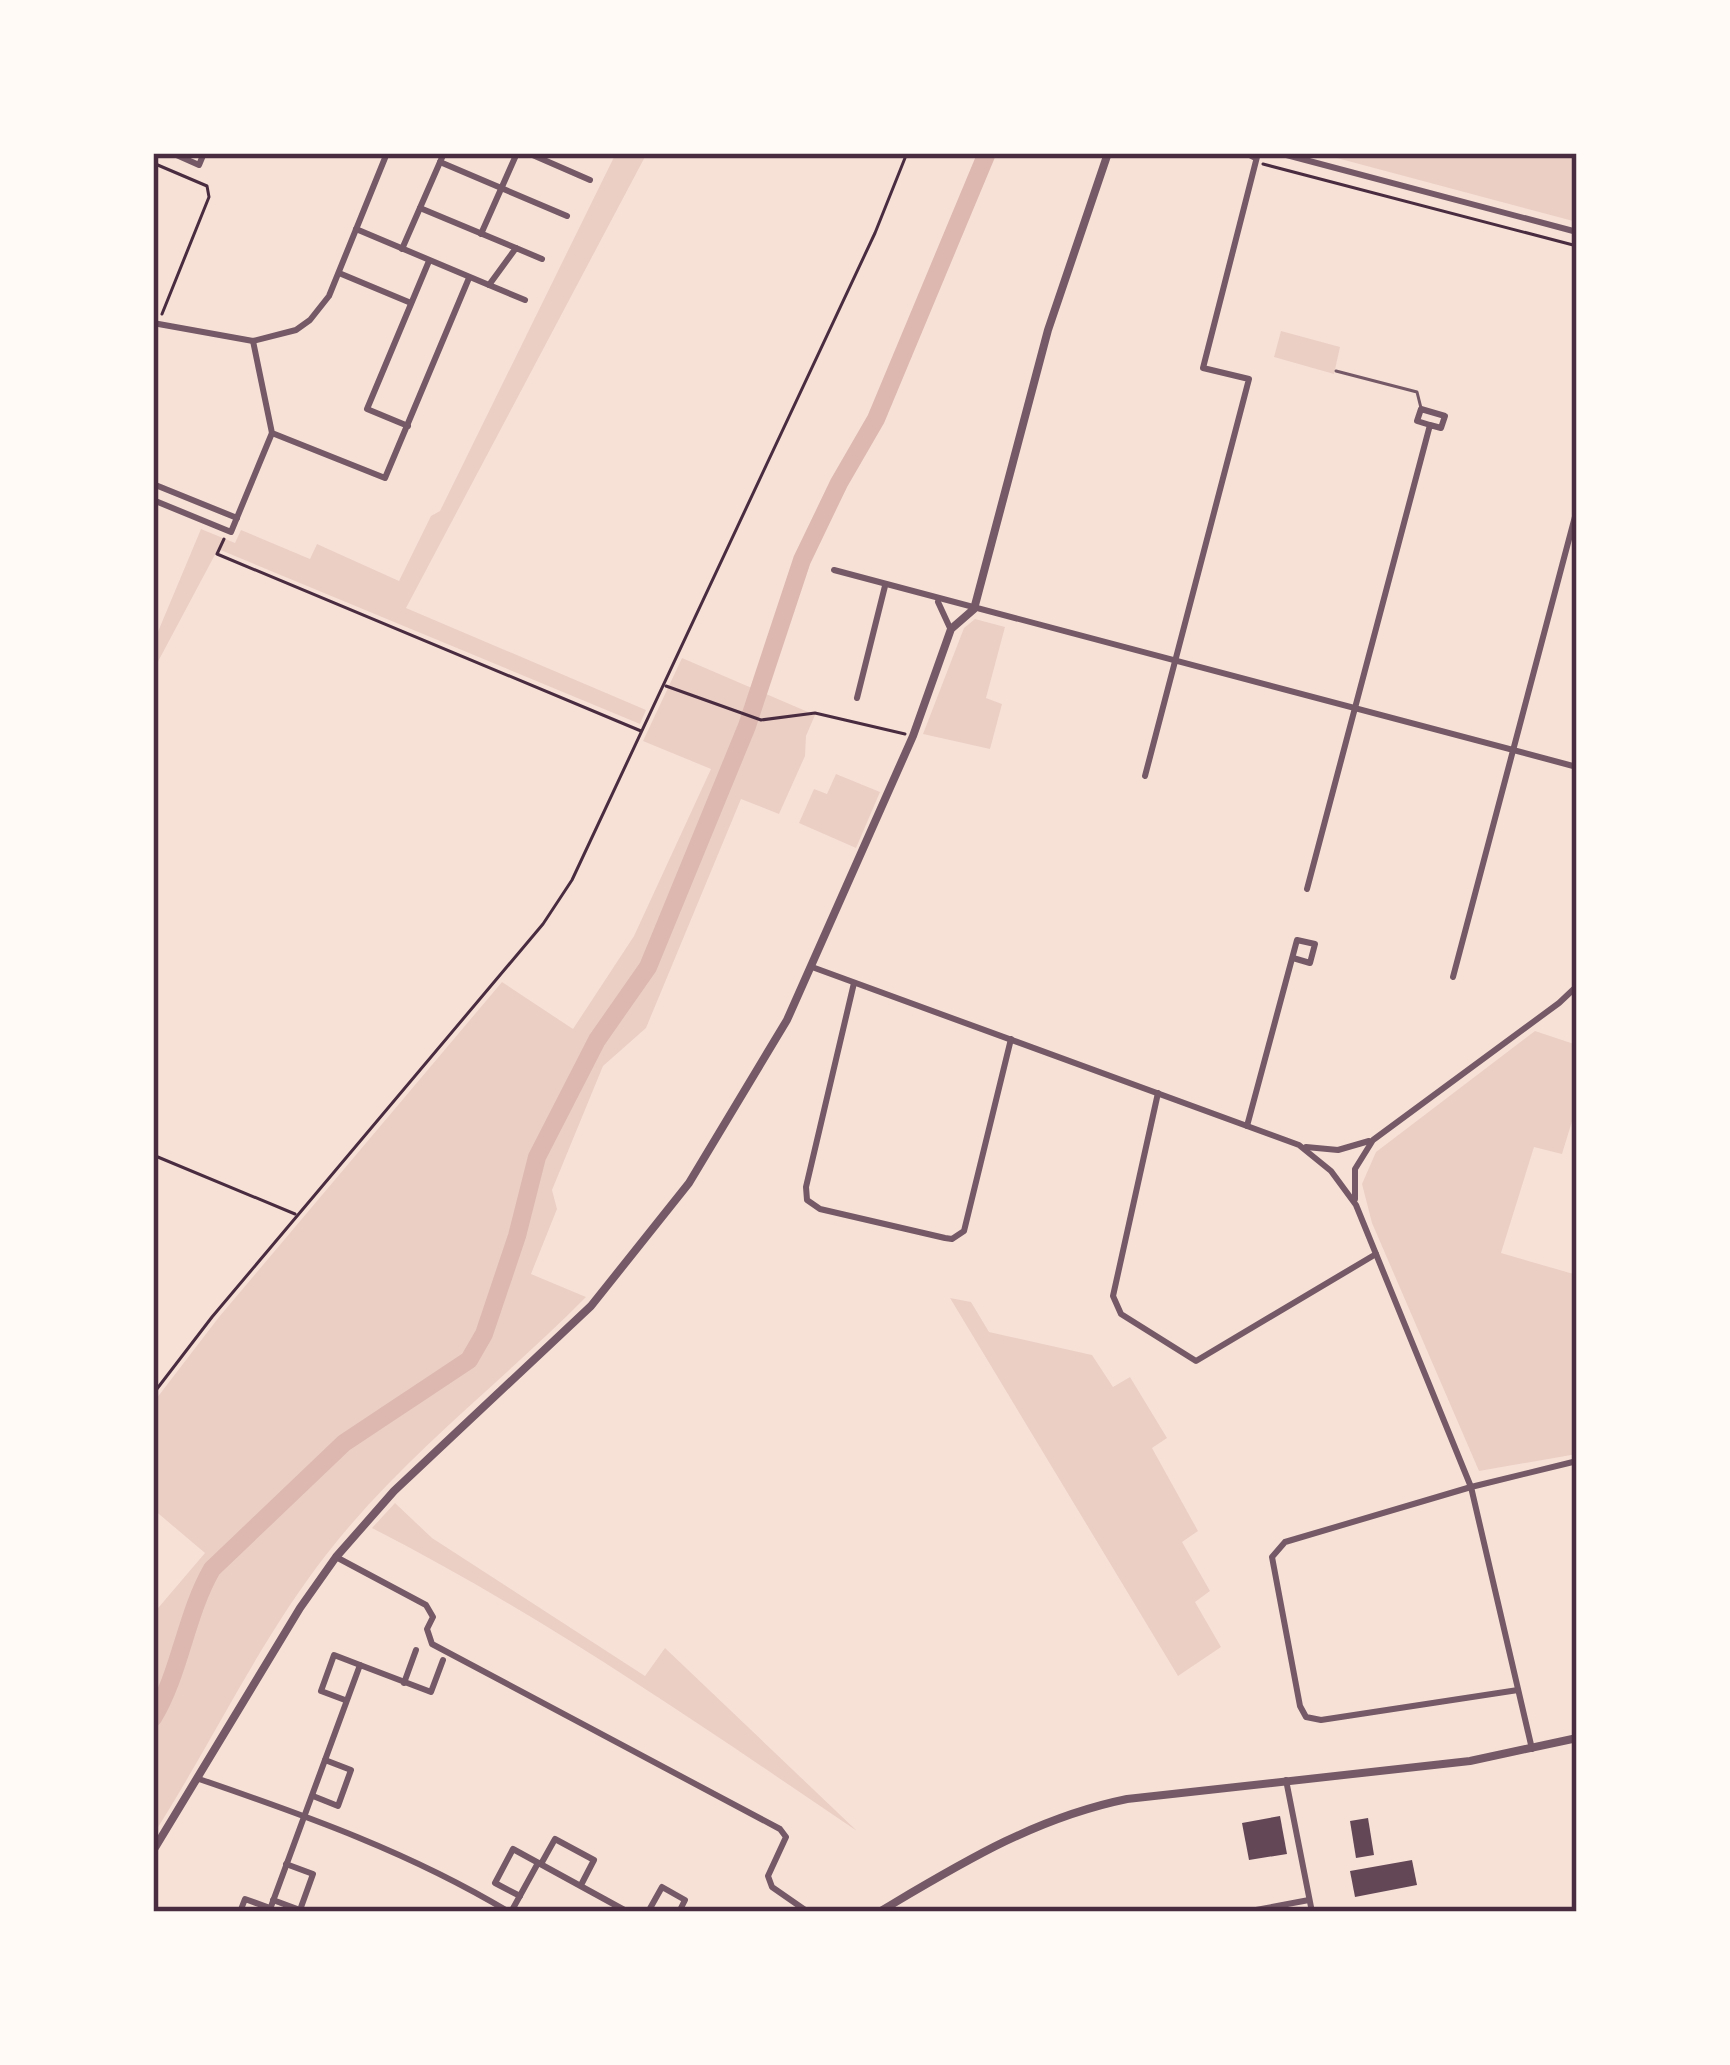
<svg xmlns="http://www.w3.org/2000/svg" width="1730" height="2065" font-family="Montserrat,sans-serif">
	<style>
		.green { fill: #ebcfc5 }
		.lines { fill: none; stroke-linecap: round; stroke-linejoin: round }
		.river { stroke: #dcb8b0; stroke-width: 18 }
		.building { fill: #644757 }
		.path { stroke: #4a2c40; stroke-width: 3 }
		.service { stroke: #755966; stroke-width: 3 }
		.minor { stroke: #755966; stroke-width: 6 }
		.tertiary { stroke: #755966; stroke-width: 8 }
		.neatline { fill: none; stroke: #4a2c40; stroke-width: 4.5 }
	</style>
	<rect width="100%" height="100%" fill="#f7e1d7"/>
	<g class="green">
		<path d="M616,153H647L406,608L646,710L640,724L218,549L153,671V631L157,634L201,529L235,543L241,530L310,559L317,544L399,581L431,516L440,511Z"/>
		<path d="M1318,153H1577V222Z"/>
		<path d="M1281,331L1340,347L1334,374L1274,357Z"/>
		<path d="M975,619L1005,627L986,698L1002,704L990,749L923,734L964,628Z"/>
		<path d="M682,658L815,715L806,736L805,756L779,814L741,799L646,1028L603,1066L552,1190L557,1209L531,1274L586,1297C500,1384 401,1458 326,1555C259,1641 212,1743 153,1835V1614L205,1553L153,1509V1403L219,1317L502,982L573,1029L634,936L711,769L643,741Z"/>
		<path d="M836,774L880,792L856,848L799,823L814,789L827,794Z"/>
		<path d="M1535,1031L1577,1045V1105L1562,1154L1534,1147L1501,1253L1577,1275V1454L1479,1471L1372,1223L1362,1184L1376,1152Z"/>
		<path d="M950,1298L971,1302L989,1332L1092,1355L1113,1387L1130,1377L1167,1438L1152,1448L1198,1531L1182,1542L1210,1591L1195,1602L1221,1647L1178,1676Z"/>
		<path d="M395,1503L432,1538L645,1676L665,1648L857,1831C699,1724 542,1615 372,1528Z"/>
	</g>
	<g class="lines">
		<path class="river" d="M153,1718C181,1671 185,1616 212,1569L344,1443L469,1360L484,1334L517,1236L537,1157L597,1040L648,967L747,726L802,560L839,483L876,419L987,153"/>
	</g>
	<g class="building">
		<path d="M1280,1816L1287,1854L1249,1860L1242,1823Z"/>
		<path d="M1368,1818L1374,1855L1356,1858L1350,1821Z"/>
		<path d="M1412,1860L1417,1885L1355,1897L1350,1871Z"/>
	</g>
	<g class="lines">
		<g class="path">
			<path d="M153,163L207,186L209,197L162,314"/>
			<path d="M1263,164L1577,246"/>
			<path d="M224,539L217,554L641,731"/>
			<path d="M666,686L761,720L815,713L905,734"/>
			<path d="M153,1155L295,1214"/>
			<path d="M153,1394L212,1317L543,924L572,880L875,233L907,153"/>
		</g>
		<g class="service">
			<path d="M1242,153L1256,160"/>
			<path d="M1336,371L1417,392L1421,408"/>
		</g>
		<g class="minor">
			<path d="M172,153L199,165L204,153"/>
			<path d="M528,153L590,180"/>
			<path d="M1279,153L1577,232"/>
			<path d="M440,162L567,216"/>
			<path d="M420,208L516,248"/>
			<path d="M356,229L489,285"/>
			<path d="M481,234L517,153"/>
			<path d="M402,249L444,153"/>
			<path d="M339,273L411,303"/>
			<path d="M525,300L489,285L516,248L542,259"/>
			<path d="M153,323L253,341L296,330L310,320L329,296L387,153"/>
			<path d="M253,341L272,433L385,478L469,278"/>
			<path d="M408,426L367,409L429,261"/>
			<path d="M153,484L237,518"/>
			<path d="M153,500L231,532L272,433"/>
			<path d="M834,570L1577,767"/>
			<path d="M938,602L950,628"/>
			<path d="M857,698L885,586"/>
			<path d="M1145,776L1249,379L1203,368L1258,153"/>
			<path d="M1307,889L1430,425L1441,428L1445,416L1421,409L1417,421L1430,425"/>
			<path d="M812,967L1299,1145L1331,1171L1356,1205L1471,1487L1532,1749"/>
			<path d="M1453,977L1577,509"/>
			<path d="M854,983L806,1187L807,1200L820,1209L945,1238L952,1239L964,1231L1011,1039"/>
			<path d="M1158,1093L1113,1296L1121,1314L1196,1361L1376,1254"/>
			<path d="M1247,1126L1297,940L1315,944L1310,963L1293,958"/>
			<path d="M1306,1147L1338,1150L1369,1141"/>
			<path d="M1355,1199V1169L1373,1140L1559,1003L1577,986"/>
			<path d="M336,1557L426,1605L433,1617L427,1629L432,1644L780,1829L786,1837L768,1876L772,1887L808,1912"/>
			<path d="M404,1683L416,1650"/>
			<path d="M1518,1690L1321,1720L1306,1717L1300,1706L1272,1557L1285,1542L1471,1487L1577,1461"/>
			<path d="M345,1700L321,1691L334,1655L360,1665"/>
			<path d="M199,1779C307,1816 411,1853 509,1912"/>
			<path d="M1286,1780L1312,1912"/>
			<path d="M313,1796L338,1806L351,1770L325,1760"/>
			<path d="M541,1864L555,1839L594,1860L581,1885"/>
			<path d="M520,1896L495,1883L513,1849L628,1912"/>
			<path d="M273,1900L300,1910L313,1874L286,1864"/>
			<path d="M240,1912L245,1899L270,1908"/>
			<path d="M269,1912L360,1665L431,1692L443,1660"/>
			<path d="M511,1912L538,1863"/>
			<path d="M648,1912L662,1887L685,1900L679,1912"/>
			<path d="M1245,1912L1309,1900"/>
		</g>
		<g class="tertiary">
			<path d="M153,1851L300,1608L336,1557L394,1491L591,1306L689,1183L787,1020L913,736L951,629L974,609L1048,330L1108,153"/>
			<path d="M879,1912C960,1864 1034,1818 1127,1799L1470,1761L1577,1738"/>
		</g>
	</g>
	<rect width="1730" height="2065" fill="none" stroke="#fffaf5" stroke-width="312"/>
	<rect x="156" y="156" width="1418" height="1753" class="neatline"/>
</svg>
